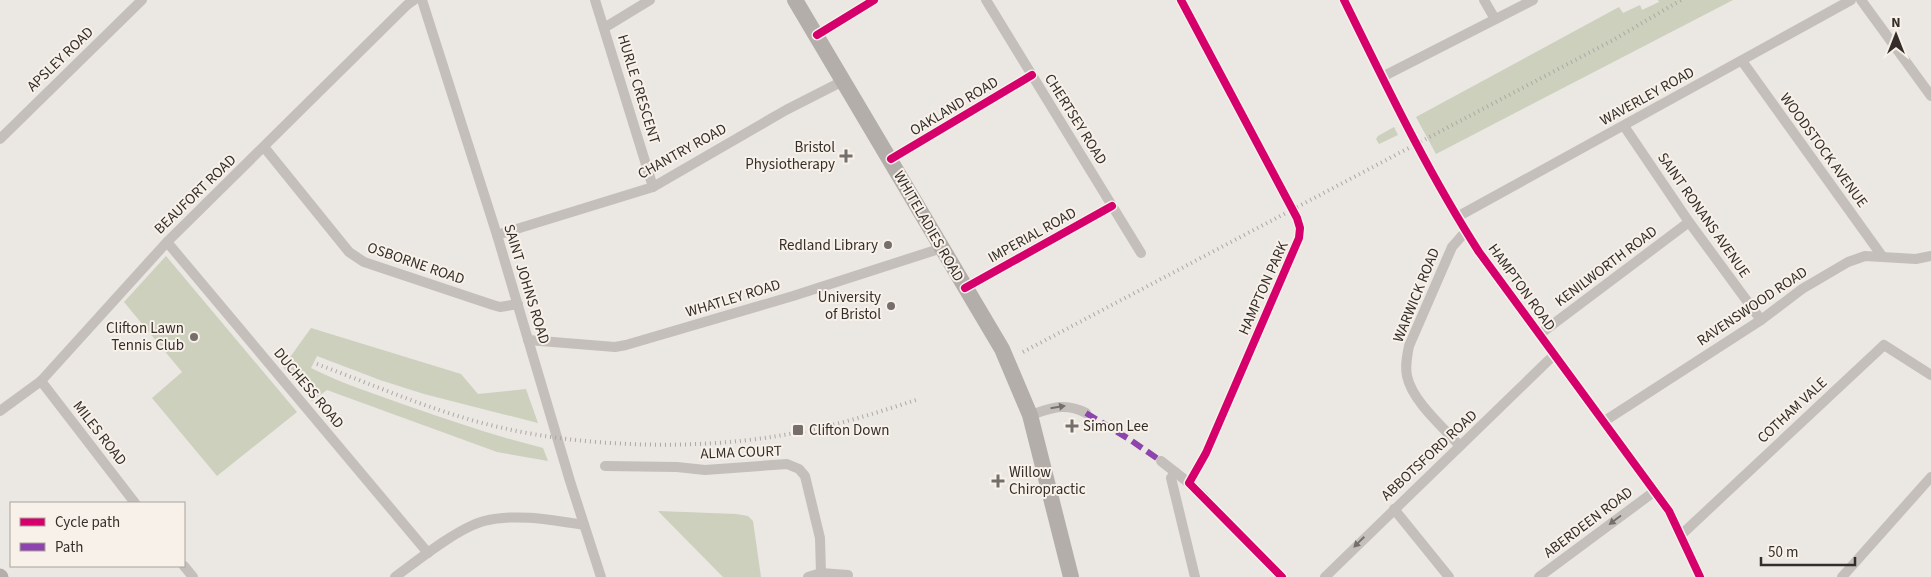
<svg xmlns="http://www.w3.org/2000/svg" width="1931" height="577" font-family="'Source Sans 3',sans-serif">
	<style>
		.green { fill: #ccd0bd }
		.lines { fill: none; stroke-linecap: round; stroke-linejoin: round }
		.street { stroke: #c4bfbb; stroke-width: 10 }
		.secondary { stroke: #b5afac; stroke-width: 15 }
		.primary { stroke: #b3aeaa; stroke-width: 16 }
		.rail { stroke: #aca8a5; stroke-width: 4; stroke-dasharray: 1 4; stroke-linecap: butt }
		.quiet { stroke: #8e44ad; stroke-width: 6; stroke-dasharray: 12 6; stroke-linecap: butt }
		.cycleway-casing { stroke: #f7f1ea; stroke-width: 11 }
		.cycleway { stroke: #d6006c; stroke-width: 8 }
		.oneway { fill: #756f6b }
		.poi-dot { fill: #756e6a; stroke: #f7f1ea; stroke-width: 2 }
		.labels { text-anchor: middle; stroke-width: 4; stroke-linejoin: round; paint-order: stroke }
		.street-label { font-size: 15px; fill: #352d29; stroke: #f7f1ea }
		.poi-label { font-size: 15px; fill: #352d29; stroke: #f7f1ea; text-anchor: end }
	</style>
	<rect width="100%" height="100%" fill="#ebe7e2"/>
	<g class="green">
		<path d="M1658,0H1733L1436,154L1416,117L1619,7L1623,13L1640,5L1642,10L1659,2Z"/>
		<path d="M1394,127L1398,135L1379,144L1376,139L1378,136Z"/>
		<path d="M166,256L297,412L217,476L152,398L182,372L124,302Z"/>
		<path d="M311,328L461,374L478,394L526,389L538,423L424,394L380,380L317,356L311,368C343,384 377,395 411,407C455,422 498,437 543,448L548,461L497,452L327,390L312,401L283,367Z"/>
		<path d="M658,511L736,514L748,516L753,521L761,577H723Z"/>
	</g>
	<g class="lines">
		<g class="street">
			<path d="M422,0L497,235L570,481L601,577"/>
			<path d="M595,0L653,187"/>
			<path d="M986,0L1141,253"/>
			<path d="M1181,0L1297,218L1300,228L1299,238L1206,453L1189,483"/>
			<path d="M1344,0C1386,85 1427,171 1479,252L1669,511L1700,577"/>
			<path d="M1484,0L1495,19"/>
			<path d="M1861,0L1931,96"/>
			<path d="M604,28L650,0"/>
			<path d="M817,35L874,0"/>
			<path d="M1742,61L1882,256"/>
			<path d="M1382,77L1533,0"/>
			<path d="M1624,126L1689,222L1761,320"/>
			<path d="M0,139L142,0"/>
			<path d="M264,147L349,252L364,262L493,305L500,307L518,304"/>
			<path d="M891,159L1032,75"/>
			<path d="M1457,217L1851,0"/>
			<path d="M497,235L653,187L786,110L843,81"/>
			<path d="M167,242L428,553"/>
			<path d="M965,288L1112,206"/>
			<path d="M1540,334L1689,222"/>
			<path d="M528,340L615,347L626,345L793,296L942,248"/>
			<path d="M41,381L135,503"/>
			<path d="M0,411L41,381L167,242L407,5L414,0"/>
			<path d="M1030,415C1052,408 1065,402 1086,413"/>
			<path d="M1603,422L1761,320L1802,289L1848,262L1865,256L1916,259L1931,256"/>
			<path d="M1460,446C1444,428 1412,401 1407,376C1405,366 1407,356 1409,346L1452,247L1466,231"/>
			<path d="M1161,461L1189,483L1204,497"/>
			<path d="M605,466L677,467L705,470L787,464L799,469L805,476L820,538L821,573"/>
			<path d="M1175,472L1171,478L1195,577"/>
			<path d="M1394,509L1449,577"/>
			<path d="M1681,535L1884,345L1931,375"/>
			<path d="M184,566L193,577"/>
			<path d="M395,577C418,560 458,528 484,521C516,513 552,520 584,525"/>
			<path d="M808,577L821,573L848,575"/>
			<path d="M1325,577L1554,355"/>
			<path d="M1539,577L1655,491"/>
			<path d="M1842,577L1931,477"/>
		</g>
		<path class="secondary" d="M0,576L1,577"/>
		<path class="primary" d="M795,0L1002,349L1030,415L1071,577"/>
		<g class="rail">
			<path d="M1023,352L1615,39L1681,0"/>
			<path d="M317,364C379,387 439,414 503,428C585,447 694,450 777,436C826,429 873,414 919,399"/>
		</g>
		<path class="quiet" d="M1086,413L1129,439L1161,461"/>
		<g class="cycleway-casing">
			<g id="cycleway">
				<path d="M1181,0L1297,218L1300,228L1299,238L1206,453L1189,483L1282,577"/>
				<path d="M1344,0C1386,85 1427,171 1479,252L1669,511L1700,577"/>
				<path d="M817,35L874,0"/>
				<path d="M891,159L1032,75"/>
				<path d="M965,288L1112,206"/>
			</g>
		</g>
		<use href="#cycleway" class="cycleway"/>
	</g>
	<defs><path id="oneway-solid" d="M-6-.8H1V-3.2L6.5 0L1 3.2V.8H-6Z" transform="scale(1.25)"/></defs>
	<g class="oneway">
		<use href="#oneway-solid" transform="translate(1058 407) rotate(-9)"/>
		<use href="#oneway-solid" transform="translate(1615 520) rotate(143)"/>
		<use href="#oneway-solid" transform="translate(1359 542) rotate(135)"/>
	</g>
	<g class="poi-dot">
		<path d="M843.5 148.5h5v5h5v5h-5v5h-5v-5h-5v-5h5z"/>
		<circle cx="888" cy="245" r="5"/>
		<circle cx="891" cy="306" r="5"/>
		<circle cx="194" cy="337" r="5"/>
		<path d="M1069.5 418.5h5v5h5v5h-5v5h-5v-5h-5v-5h5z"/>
		<rect x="792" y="424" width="12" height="12" rx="2.5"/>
		<path d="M995.5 473.5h5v5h5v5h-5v5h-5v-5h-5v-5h5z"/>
	</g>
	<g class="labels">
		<g class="street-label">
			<text transform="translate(60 59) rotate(-44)" y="5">APSLEY ROAD</text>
			<text transform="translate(639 89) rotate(73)" y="5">HURLE CRESCENT</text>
			<text transform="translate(1647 96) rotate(-29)" y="5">WAVERLEY ROAD</text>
			<text transform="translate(954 106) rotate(-31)" y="5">OAKLAND ROAD</text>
			<text transform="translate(1076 119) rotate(58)" y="5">CHERTSEY ROAD</text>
			<text transform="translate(1824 150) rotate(54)" y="5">WOODSTOCK AVENUE</text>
			<text transform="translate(682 151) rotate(-29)" y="5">CHANTRY ROAD</text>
			<text transform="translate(195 194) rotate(-44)" y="5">BEAUFORT ROAD</text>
			<text transform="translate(1704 215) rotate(55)" y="5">SAINT RONANS AVENUE</text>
			<text transform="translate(929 226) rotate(60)" y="5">WHITELADIES ROAD</text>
			<text transform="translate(1032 235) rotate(-29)" y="5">IMPERIAL ROAD</text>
			<text transform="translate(416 263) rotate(19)" y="5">OSBORNE ROAD</text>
			<text transform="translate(1606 266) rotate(-37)" y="5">KENILWORTH ROAD</text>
			<text transform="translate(527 284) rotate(73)" y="5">SAINT JOHNS ROAD</text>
			<text transform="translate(1522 287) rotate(54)" y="5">HAMPTON ROAD</text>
			<text transform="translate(1263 288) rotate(-66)" y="5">HAMPTON PARK</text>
			<text transform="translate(1416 295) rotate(-68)" y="5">WARWICK ROAD</text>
			<text transform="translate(733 298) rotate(-17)" y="5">WHATLEY ROAD</text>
			<text transform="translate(1752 306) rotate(-34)" y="5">RAVENSWOOD ROAD</text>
			<text transform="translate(309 388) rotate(50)" y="5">DUCHESS ROAD</text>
			<text transform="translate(1792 410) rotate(-43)" y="5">COTHAM VALE</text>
			<text transform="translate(100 433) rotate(52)" y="5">MILES ROAD</text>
			<text transform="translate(741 452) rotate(-2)" y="5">ALMA COURT</text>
			<text transform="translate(1429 455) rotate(-43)" y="5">ABBOTSFORD ROAD</text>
			<text transform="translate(1588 522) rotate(-37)" y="5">ABERDEEN ROAD</text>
		</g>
		<g class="poi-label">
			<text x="835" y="152">Bristol<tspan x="835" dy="17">Physiotherapy</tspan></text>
			<text x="878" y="250">Redland Library</text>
			<text x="881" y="302">University<tspan x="881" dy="17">of Bristol</tspan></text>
			<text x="184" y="333">Clifton Lawn<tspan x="184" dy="17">Tennis Club</tspan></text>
			<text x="1083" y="431" text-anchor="start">Simon Lee</text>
			<text x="809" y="435" text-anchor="start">Clifton Down</text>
			<text x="1009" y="477" text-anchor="start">Willow<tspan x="1009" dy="17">Chiropractic</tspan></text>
		</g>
	</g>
	<rect x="10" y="502" width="175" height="65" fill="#f7f1ea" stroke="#a9a39d"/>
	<rect x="20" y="518" width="25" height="8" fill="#d6006c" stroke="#a9a39d"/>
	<text x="55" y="527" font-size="15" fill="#352d29">Cycle path</text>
	<rect x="20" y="543" width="25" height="8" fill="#8e44ad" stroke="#a9a39d"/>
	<text x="55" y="552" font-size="15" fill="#352d29">Path</text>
	<g transform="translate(1896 35)" stroke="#f7f1ea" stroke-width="4" paint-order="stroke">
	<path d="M0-4L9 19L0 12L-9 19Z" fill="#352d29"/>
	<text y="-8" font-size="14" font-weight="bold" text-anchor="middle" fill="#352d29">N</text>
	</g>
	<path d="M1761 557v8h94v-8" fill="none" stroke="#352d29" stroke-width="2.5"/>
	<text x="1768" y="557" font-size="15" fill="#352d29" stroke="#f7f1ea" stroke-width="4" paint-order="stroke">50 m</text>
</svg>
